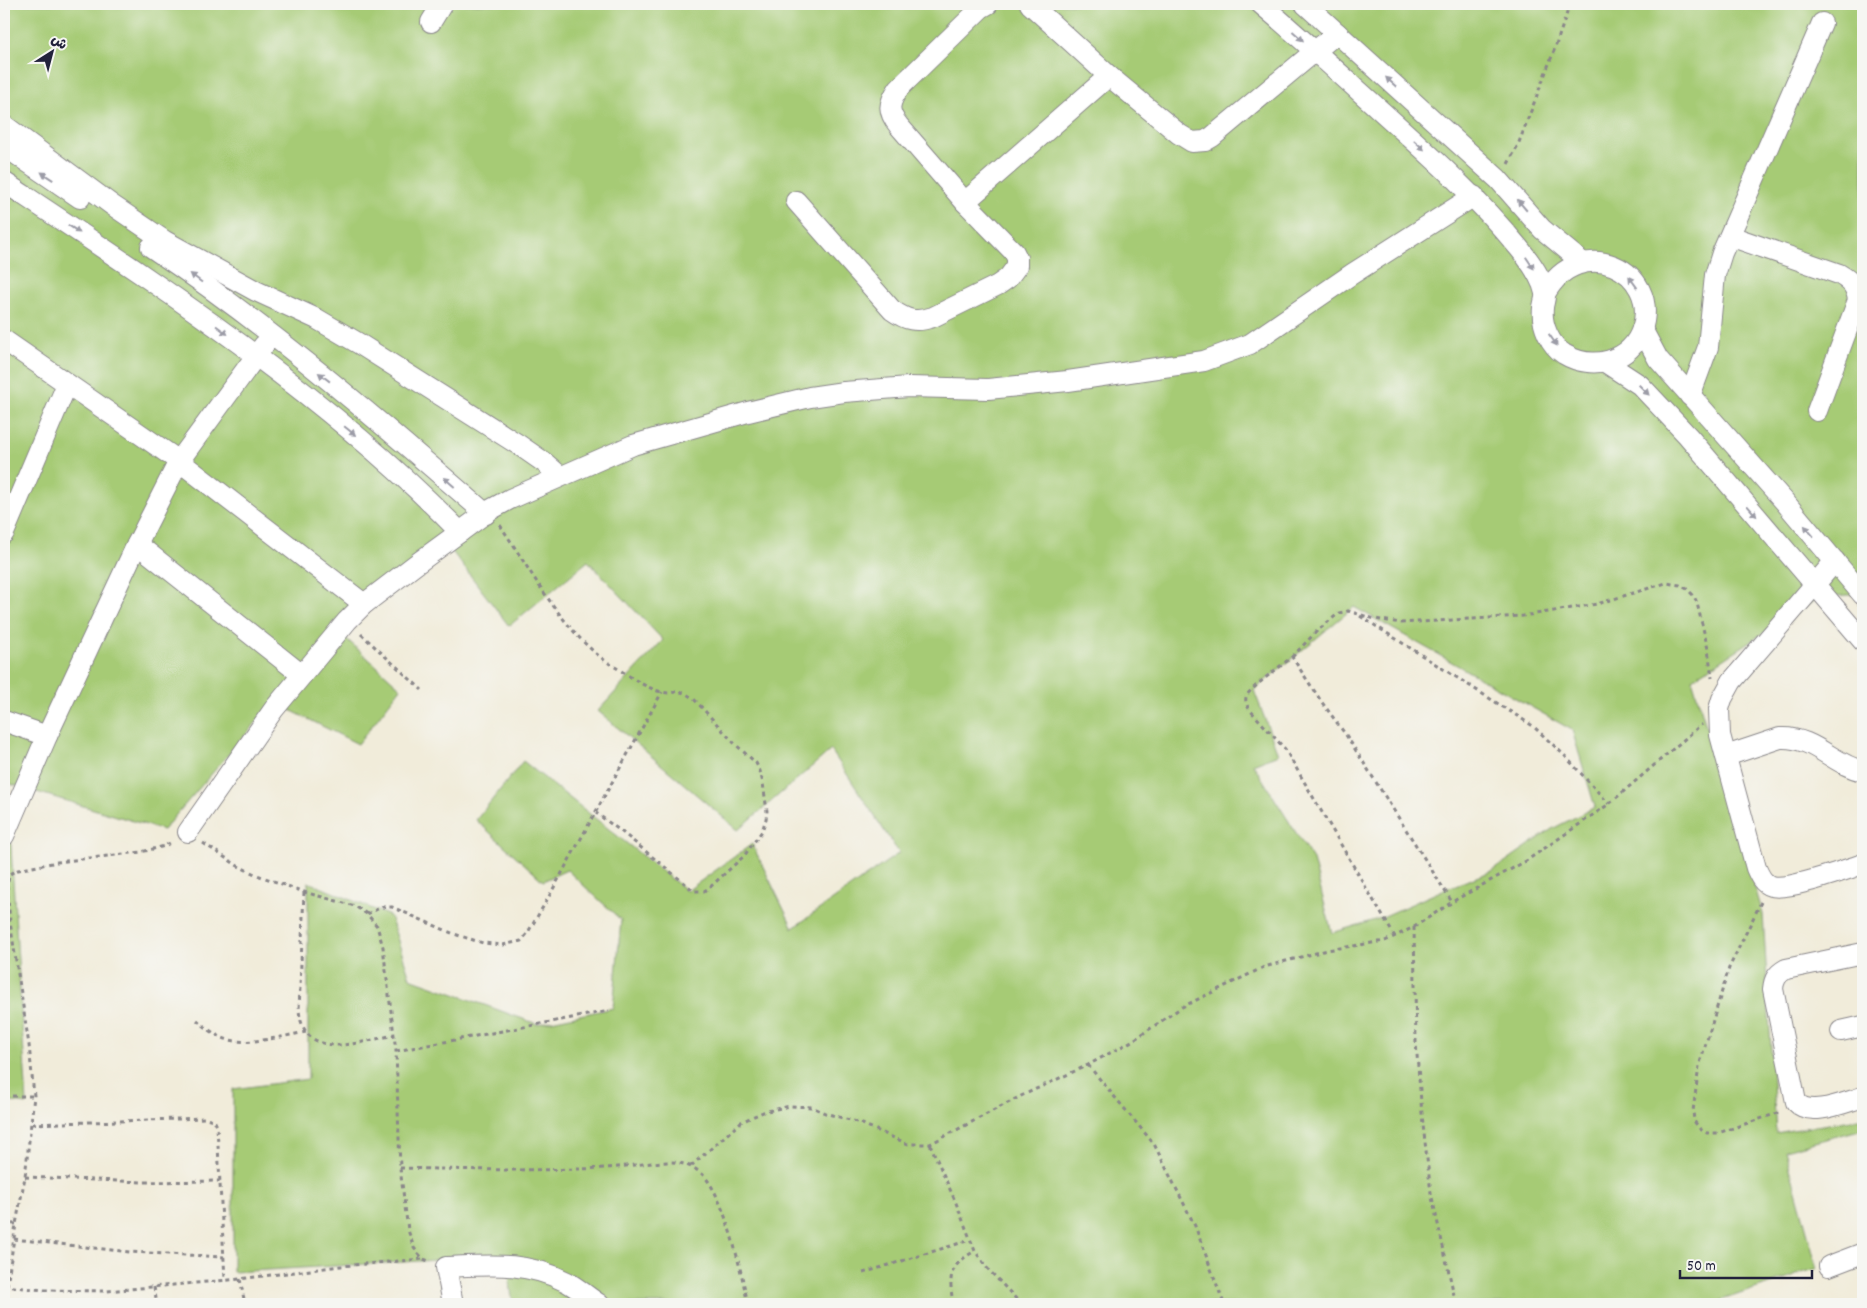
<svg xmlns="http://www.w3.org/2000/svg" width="1867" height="1308" font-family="Dekko,'Playpen Sans Arabic',sans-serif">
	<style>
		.green { fill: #a6cb75; stroke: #647658; fill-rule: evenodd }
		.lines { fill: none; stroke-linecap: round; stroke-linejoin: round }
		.street-casing { stroke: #8a878a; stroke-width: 22 }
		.path { stroke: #8a878a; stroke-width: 3; stroke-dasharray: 4 4; stroke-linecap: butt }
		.street { stroke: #fff; stroke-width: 20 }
		.oneway { fill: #9c9ca7 }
	</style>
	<rect width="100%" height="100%" fill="#f6f6f2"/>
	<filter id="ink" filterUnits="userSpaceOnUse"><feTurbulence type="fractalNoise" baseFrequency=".02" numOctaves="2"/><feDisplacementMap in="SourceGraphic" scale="10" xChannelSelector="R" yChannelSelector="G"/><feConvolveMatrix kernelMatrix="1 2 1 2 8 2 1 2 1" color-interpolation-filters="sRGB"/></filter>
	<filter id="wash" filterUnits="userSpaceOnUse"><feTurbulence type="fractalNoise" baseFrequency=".0096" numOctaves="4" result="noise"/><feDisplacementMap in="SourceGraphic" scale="20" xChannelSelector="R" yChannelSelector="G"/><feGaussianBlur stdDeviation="1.12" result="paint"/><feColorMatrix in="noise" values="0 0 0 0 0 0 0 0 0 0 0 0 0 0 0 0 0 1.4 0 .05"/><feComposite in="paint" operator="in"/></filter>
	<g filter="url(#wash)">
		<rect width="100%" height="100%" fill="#f1ecda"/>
		<path class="green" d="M4,4H1863V594L1820,597L1692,679L1763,914L1776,1133L1863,1118V1129L1785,1150L1817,1268L1722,1300L1723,1304H513L506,1256L233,1272V1089L308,1079V882L390,916L410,978L537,1024L613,1008L621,920L567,870L543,881L476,820L523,761L687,891L752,844L793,928L899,853L831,750L738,830L598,711L663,640L588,561L509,626L444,541L331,625L401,688L358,744L274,702L163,830L7,783L27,1104L4,1101ZM1354,607L1572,730L1595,807L1552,829L1492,871L1445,889L1378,919L1332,933L1313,860L1253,764L1278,754L1254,690Z"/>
	</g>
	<g filter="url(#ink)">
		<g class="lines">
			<g class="street-casing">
				<g id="street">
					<path d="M1030,4L1109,76L1179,134L1192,142L1205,141L1212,137L1337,33"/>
					<path d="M1261,4C1301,38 1340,74 1380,110C1429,154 1477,197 1519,248C1529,260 1542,278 1545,293C1546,298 1543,304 1543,308C1541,325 1550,345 1564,354C1592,371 1631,362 1642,329C1661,270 1580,231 1545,294"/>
					<path d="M1305,4L1498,179L1542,229L1583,263"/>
					<path d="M431,22L442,4"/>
					<path d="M4,125L112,205L165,241L256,291L317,319L358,343L519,445L545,463L560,476"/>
					<path d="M4,146L80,198"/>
					<path d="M4,182C163,288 326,394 460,532"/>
					<path d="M796,201L892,310C906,320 916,323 933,317L998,285L1008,278L1017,266V258L1014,252L965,202L899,126C887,111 888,104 899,88L981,8L988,4"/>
					<path d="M965,202L1109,76"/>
					<path d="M1730,236L1839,274C1851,281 1856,286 1858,300L1817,411"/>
					<path d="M151,247C269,326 378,420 486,514"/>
					<path d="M1642,329L1658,359L1784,501L1863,595"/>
					<path d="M4,340L179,461L364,604"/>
					<path d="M1605,362L1640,385L1688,436L1863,641"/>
					<path d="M1690,396L1708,347L1715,275L1722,253L1822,23"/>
					<path d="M4,533L67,384"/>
					<path d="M137,544L302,675"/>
					<path d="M1835,561L1732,681L1722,699L1719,709L1720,735L1756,868C1759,875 1763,884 1771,886C1788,891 1844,870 1863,864"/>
					<path d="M4,721L47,736"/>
					<path d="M1726,756L1780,738C1814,736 1833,765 1863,771"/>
					<path d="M188,832L274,709L347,621L364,604L415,565L490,510L510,499L633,445L748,412L810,397L844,392L909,387L988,389L1068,381L1204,361L1250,344L1352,274L1474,196"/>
					<path d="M4,836L47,736L137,544L179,461L264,345"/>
					<path d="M1863,953L1786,969C1777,974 1774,979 1773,989L1796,1102C1810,1118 1845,1102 1863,1097"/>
					<path d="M1841,1031L1863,1026"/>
					<path d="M1829,1266L1863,1253"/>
					<path d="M453,1304L446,1267C490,1265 526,1261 567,1282C578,1288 588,1297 599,1304"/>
				</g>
			</g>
			<g class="path">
				<path d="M1508,164L1518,145L1555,48L1570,4"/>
				<path d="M500,525C531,571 567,639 615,667C628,675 647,689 662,692C677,696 674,685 694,699L735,744L756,763L760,771L763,783L767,811L766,819L762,831L744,856L709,888L704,891H694L622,832L596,813"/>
				<path d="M1360,616L1533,726L1565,756L1609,804"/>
				<path d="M361,634L422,690"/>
				<path d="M1292,657L1317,631L1339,613L1348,611L1375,619L1401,623L1523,616L1597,604L1666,583L1680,585L1687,589L1694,596L1697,603L1708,649L1712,678"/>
				<path d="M203,843L238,866L257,875L304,892L355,906L367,914L377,926L383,947L396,1051L400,1168L408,1230L414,1248L423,1259L429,1261"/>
				<path d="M304,892L299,1010C304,1063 360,1042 394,1035"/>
				<path d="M1761,902L1729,968L1699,1066L1693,1111L1694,1121L1700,1129L1707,1133H1718L1781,1112"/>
				<path d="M367,914L382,907H392L454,934L483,943L503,945L521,941L527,934L547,900L662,692"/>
				<path d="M1414,927L1416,1043L1423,1125L1431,1193L1456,1304"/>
				<path d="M1395,937L1285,749L1250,710C1247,706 1244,700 1247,695C1252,687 1282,665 1292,657L1321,701L1346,735L1452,902"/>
				<path d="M197,1020C205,1027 214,1034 223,1038C245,1047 283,1036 306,1032"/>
				<path d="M396,1051L609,1011"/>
				<path d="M1088,1065L1154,1144L1195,1226L1224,1304"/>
				<path d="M4,1096H34"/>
				<path d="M32,1124L206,1118L214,1120L217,1126L225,1280"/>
				<path d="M930,1144L956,1203L975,1251L987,1268L1021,1304"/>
				<path d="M691,1166L741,1122L763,1112L790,1106L812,1107L825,1113L860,1123L908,1144H930L1021,1096L1088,1065L1132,1041L1182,1007L1264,967L1327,950L1385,941L1414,927L1457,899L1526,861L1609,804L1702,724"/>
				<path d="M400,1168C469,1170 537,1171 605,1168C627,1167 648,1162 670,1162C681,1162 692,1166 701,1173C725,1194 741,1272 748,1304"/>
				<path d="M25,1177L142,1182L220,1181"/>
				<path d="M4,1223L16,1224"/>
				<path d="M14,1239L130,1252L224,1257"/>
				<path d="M863,1273L970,1240"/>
				<path d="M240,1279L245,1304"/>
				<path d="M4,1286L44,1290L107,1291L240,1279L341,1266L423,1259"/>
				<path d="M7,1286L16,1224L25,1177L34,1096L29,1045L10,922L7,886L9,877L11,873L18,870L57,862L141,852L165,846L173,841"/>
				<path d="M154,1287L157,1304"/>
				<path d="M953,1304C949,1276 948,1266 975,1251"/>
			</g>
			<use href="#street" class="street"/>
		</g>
		<defs><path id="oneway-solid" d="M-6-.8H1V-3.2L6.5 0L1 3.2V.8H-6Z" transform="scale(1.25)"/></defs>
		<g class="oneway">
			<use href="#oneway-solid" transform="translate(1298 36) rotate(42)"/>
			<use href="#oneway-solid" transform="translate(1391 82) rotate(-138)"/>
			<use href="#oneway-solid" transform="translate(1419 145) rotate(42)"/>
			<use href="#oneway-solid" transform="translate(47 176) rotate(-146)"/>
			<use href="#oneway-solid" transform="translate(1522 205) rotate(-130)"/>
			<use href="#oneway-solid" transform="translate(74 229) rotate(34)"/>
			<use href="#oneway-solid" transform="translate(1530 263) rotate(56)"/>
			<use href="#oneway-solid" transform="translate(196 278) rotate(-143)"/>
			<use href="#oneway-solid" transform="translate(1633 282) rotate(-126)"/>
			<use href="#oneway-solid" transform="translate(222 330) rotate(37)"/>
			<use href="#oneway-solid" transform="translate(1553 340) rotate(55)"/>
			<use href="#oneway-solid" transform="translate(324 377) rotate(-142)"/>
			<use href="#oneway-solid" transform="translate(1644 390) rotate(45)"/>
			<use href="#oneway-solid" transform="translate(350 431) rotate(39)"/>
			<use href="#oneway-solid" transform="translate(449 482) rotate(-139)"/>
			<use href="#oneway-solid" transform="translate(1752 511) rotate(49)"/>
			<use href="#oneway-solid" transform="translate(1809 531) rotate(-130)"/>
		</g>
	</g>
	<rect width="1867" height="1308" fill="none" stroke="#f6f6f2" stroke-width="20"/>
	<g transform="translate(52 52) rotate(36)" stroke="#f6f6f2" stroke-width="4" paint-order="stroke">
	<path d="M0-4L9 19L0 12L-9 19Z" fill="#22223b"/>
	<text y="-8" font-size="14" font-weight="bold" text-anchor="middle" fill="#22223b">ش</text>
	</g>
	<path d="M1680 1270v8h132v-8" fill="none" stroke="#22223b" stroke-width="2.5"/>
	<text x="1687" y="1270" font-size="15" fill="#22223b" stroke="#f6f6f2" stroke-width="4" paint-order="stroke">50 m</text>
</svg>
